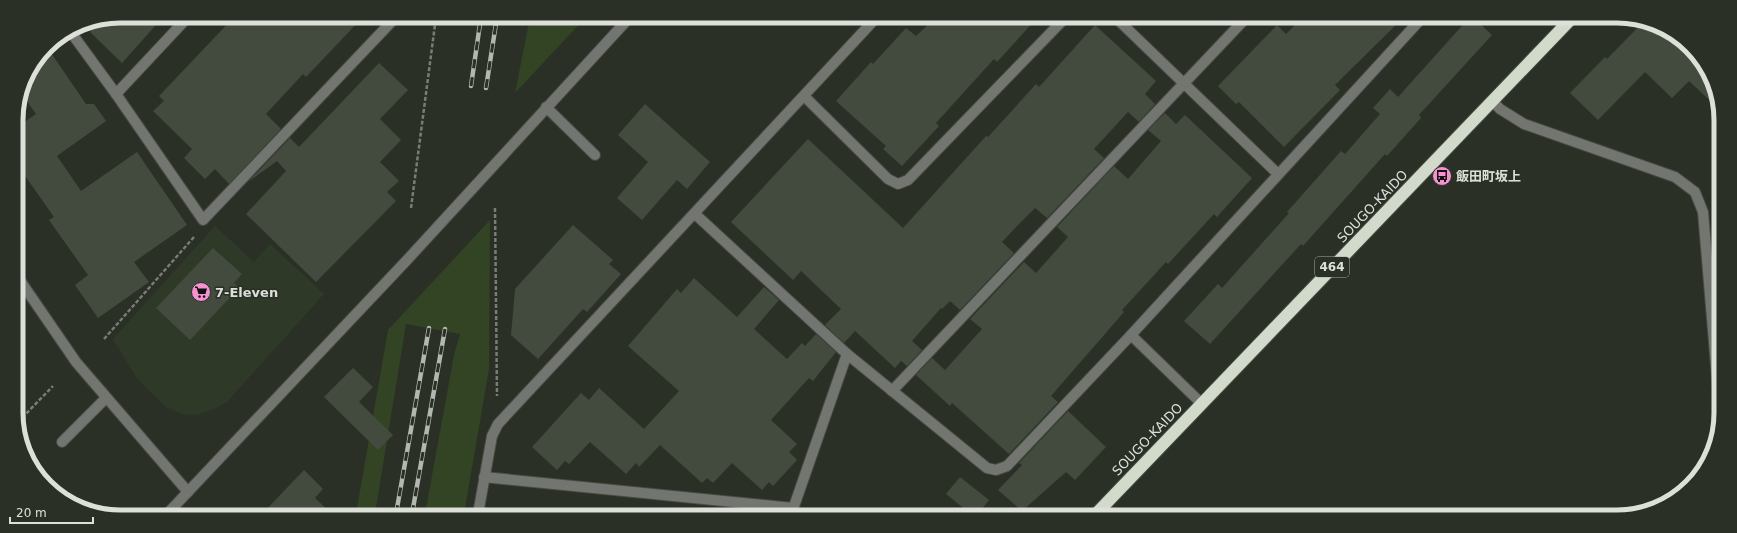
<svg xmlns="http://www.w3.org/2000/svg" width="1737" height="533" font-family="'DejaVu Sans','Noto Sans JP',sans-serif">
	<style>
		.built { fill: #2f3928 }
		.green { fill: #324423 }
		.building { fill: #434a3e }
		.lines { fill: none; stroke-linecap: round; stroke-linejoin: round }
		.minor-casing { stroke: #464c43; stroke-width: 12 }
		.highway-casing { stroke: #464c43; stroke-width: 14 }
		.path { stroke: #787d75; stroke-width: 2.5; stroke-dasharray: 4 2; stroke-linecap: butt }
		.minor { stroke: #737670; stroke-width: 10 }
		.highway { stroke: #d2dacc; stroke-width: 12 }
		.rail-casing { stroke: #b3b7af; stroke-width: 4.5 }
		.rail { stroke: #2a3026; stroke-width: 3; stroke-dasharray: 9; stroke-linecap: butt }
		.labels { text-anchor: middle; stroke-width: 3; stroke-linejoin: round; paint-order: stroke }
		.shield { fill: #2a3026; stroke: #a7aba3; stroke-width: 1 }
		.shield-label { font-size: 12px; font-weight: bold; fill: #dce0d9 }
		.poi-label { font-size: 13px; font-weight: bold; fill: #dce0d9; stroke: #2a3026; text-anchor: start }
		.street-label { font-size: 13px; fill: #dce0d9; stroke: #2a3026 }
		.rim { fill: none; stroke: #dce0d9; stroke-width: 5 }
	</style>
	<rect width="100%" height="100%" fill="#2a3026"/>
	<path class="built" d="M215,226L254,262L270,244L324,294L227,402L212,410L196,415L181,414L166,407L151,393L136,377L113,339Z"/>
	<g class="green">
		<path d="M530,17H586L515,93Z"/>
		<path d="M490,220L489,369L464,514H425L454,355L460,334L406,324L375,514H356L388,330Z"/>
	</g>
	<g class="building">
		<path d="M120,16H164L122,63L90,32L102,20Z"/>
		<path d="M235,16L363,17L306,77L303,74L266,114L281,129L229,184L215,169L205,179L184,158L192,149L153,111L164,101L159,96Z"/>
		<path d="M935,18H1037L997,62L994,59L936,123L939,126L902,166L883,149L886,146L836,101L871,62L873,64L906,28L916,36Z"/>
		<path d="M1301,19H1402L1335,85L1340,90L1284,147L1239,102L1236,104L1218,86L1277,25L1286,34Z"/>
		<path d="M1468,19H1475L1492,35L1419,115L1421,118L1387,156L1385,154L1303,246L1301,244L1210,344L1184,321L1218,284L1222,288L1289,213L1287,212L1341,151L1345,154L1380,114L1373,108L1390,89L1398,97Z"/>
		<path d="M1645,20L1695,51L1719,100V109L1689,81L1672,98L1645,72L1598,120L1570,93L1605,57L1607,59Z"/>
		<path d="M1095,25L1156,81L1145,94L1155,104L1139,122L1128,112L1094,149L1104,158L1047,218L1035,208L1018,225L1002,242L1014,253L960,310L950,301L942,309L941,308L912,341L922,350L907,366L901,361L895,368L855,331L844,343L825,325L841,309L801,271L793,280L731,222L808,139L903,228L986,136L988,137L1036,84L1039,87Z"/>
		<path d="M47,47L86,104H94L106,121L57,156L81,191L137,152L187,225L134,262L149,282L98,318L75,285L88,275L49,220L54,217L16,163V128L36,114L21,93L24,80Z"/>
		<path d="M379,63L408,90L380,119L401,140L380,162L399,181L387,192L396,201L316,282L246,214L286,171L277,161L248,182L290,138L299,147Z"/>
		<path d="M645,104L710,162L687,189L677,180L642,220L617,198L648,162L618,135Z"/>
		<path d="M1165,113L1176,124L1185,115L1252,178L1217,217L1214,214L1168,264L1166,262L1122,310L1124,312L1051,396L1058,402L1009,454L952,403L950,406L916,375L932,358L945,370L982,329L970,319L1024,262L1036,273L1068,237L1057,227L1114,166L1128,179L1161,141L1148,130Z"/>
		<path d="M573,225L613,260L609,264L621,274L587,312L583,309L538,359L511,335L515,289Z"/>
		<path d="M213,248L242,274L234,283L239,288L190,340L156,308Z"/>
		<path d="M694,278L737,317L764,287L779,300L754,329L787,359L802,343L805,346L816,334L836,352L813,381L809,378L771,420L797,444L789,452L797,460L773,486L769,482L762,490L732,463L713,483L707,478L702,483L660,445L639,467L636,463L626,474L590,442L569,464L565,461L557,470L532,447L581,393L589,400L599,388L644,429L679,391L628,346L677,289L681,293Z"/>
		<path d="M353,368L373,387L359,402L393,435L378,450L324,397Z"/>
		<path d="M1068,411L1106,447L1075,480L1066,472L1022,511L998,490L1022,465L1019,463Z"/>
		<path d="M304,470L323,489L315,498L332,514H262Z"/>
		<path d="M960,477L989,500L977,515H972L946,494Z"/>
	</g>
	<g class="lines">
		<g class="minor-casing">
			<g id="minor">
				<path d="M1116,18L1278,174"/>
				<path d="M70,31L116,94L203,220L396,17"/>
				<path d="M116,94L189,16"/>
				<path d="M804,96L888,179L898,184L908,180L1065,18"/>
				<path d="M1492,101L1500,109L1524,124L1675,177L1695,192L1703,212L1718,390"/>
				<path d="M546,107L595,155"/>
				<path d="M695,214L847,354L987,468L996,470L1007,466L1131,335L1421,19"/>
				<path d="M17,276L76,362L188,492"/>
				<path d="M1131,335L1201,403"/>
				<path d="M892,391L1245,19"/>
				<path d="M62,442L106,398"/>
				<path d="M484,477L793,508"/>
				<path d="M167,514L407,260L630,17"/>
				<path d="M478,514L492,436L498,424L876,18"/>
				<path d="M791,515L847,354"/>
			</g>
		</g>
		<g class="highway-casing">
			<path id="highway" d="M1094,516L1571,19"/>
		</g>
		<g class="path">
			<path d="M411,208L436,17"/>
			<path d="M495,208L497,396"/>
			<path d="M104,339L194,237"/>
			<path d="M18,422L53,386"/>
		</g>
		<use href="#minor" class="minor"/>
		<use href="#highway" class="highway"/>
		<g class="rail-casing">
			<g id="rail">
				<path d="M471,86L481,17"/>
				<path d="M486,88L497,17"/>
				<path d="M396,514L429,328"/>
				<path d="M412,514L445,329"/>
			</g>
		</g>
		<use href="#rail" class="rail"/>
	</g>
	<defs>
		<g id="bus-disc" transform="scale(1)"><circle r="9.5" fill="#f590d1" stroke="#2a3026"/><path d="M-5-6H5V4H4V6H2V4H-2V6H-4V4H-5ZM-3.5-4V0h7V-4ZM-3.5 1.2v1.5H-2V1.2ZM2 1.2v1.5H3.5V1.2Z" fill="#111"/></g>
		<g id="supermarket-disc" transform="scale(1)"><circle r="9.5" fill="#f590d1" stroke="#2a3026"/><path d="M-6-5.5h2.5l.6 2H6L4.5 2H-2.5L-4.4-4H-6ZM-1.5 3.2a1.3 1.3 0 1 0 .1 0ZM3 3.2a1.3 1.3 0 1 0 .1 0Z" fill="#111"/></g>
	</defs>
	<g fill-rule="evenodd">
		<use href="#bus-disc" x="1442" y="176"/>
		<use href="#supermarket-disc" x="201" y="292"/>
	</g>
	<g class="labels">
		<rect class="shield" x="1315" y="257" width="34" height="20" rx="3"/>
		<g class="shield-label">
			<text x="1332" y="271">464</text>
		</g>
		<g class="poi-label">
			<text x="1456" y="181">飯田町坂上</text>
			<text x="215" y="297">7-Eleven</text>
		</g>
		<g class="street-label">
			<text transform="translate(1372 206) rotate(-46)" y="5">SOUGO-KAIDO</text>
			<text transform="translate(1147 439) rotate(-46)" y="5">SOUGO-KAIDO</text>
		</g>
	</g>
	<path d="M0 0H1737V533H0ZM120 23H1617A97 97 0 0 1 1714 120V413A97 97 0 0 1 1617 510H120A97 97 0 0 1 23 413V120A97 97 0 0 1 120 23Z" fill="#2a3026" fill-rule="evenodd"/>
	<path class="rim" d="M120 23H1617A97 97 0 0 1 1714 120V413A97 97 0 0 1 1617 510H120A97 97 0 0 1 23 413V120A97 97 0 0 1 120 23Z"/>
	<path d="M10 517v6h83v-6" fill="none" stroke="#dce0d9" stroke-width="2"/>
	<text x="16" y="517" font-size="12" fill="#dce0d9" stroke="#2a3026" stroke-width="3" paint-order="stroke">20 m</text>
</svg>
